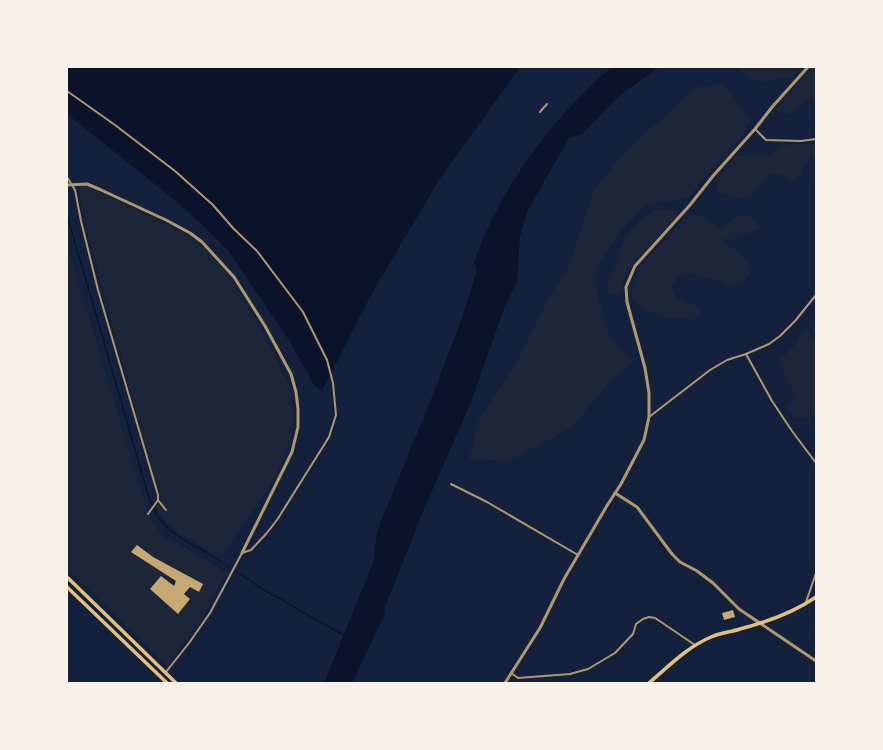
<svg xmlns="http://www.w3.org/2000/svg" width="883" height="750" font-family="Barlow,sans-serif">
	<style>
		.green { fill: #1d2539 }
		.water { fill: #0b132b }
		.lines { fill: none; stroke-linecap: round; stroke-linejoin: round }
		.stream { stroke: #0b132b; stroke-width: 1.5 }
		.building { fill: #c6a872 }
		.minor { stroke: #b1986c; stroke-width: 2 }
		.tertiary { stroke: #b1986c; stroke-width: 3 }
		.primary { stroke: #e5c07b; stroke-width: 3.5 }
	</style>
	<rect width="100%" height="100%" fill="#14213d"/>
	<g class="green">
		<path d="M736,67H802L792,77L760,82L741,73Z"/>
		<path d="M812,67H816V101L806,100L790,115L774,111L799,81Z"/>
		<path d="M721,83L733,96L750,120L742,136L711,170L689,197L645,206L620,231L596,269V288L609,336L633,362L612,379L571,428L508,461L469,459L478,422L516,363L549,297L567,270L595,188L624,153L695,88Z"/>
		<path d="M816,143V155L805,164L800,176L792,181L782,175L772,174L759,185L752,196L739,199L717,191L716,181L736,156L771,155L782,145Z"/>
		<path d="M82,186H87L190,237L204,248L231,279L265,335L291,388L293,410V434L281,465L266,491L221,557L178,533L169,526L156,508C165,495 160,492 154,479L87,232L78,191Z"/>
		<path d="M671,209L678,216L631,265L624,278L622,293L608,295L606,288L617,264L619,253L627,234L643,218L656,210Z"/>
		<path d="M698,215L722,229L736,217L750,215L761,227L749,233L724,239L726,244L739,252L751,267L749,275L741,284L728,285L715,279L688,274L677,278L671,287L676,297L701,308L702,313L691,318H670L646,311L632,299L633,284L641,266L687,216Z"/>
		<path d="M67,244L146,508C153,522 160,539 177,543L227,573L201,620L167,666L67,568Z"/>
		<path d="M807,328L816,346V412L813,416L795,419L784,405L791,403L794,394L779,360L794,346L800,335Z"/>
	</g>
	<g class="water">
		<path d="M67,67H520L439,180L371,295L322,391L314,385L289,340L227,249L182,206L67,114Z"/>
		<path d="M612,67H659L620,95L582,134L569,138L527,212L520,237L517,281L505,306L471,402L422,514L385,607L384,616L352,683H324L373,563L377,531L432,397L463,315L477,270L474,263C495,202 532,146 576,101C588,89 599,77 612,67Z"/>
	</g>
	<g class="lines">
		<g class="stream">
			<path d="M67,215L150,501C153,507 156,515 161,520C175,539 200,547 220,561"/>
			<path d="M226,565L230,568"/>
			<path d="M237,572L264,590L345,636"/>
		</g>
	</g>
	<g class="building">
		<path d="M137,545L153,557L203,584L199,592L190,587L184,594L190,599L178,614L150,589L161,576L174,586L176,581L131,552Z"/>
		<path d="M733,610L735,617L724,620L722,613Z"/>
	</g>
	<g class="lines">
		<g class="minor">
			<path d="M67,91L115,125L175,171L213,205L233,228L257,251L303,312L327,360L333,383L336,415L329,437L277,520L266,534L251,550L242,553L210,613L189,643L166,672"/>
			<path d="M540,112L547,104"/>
			<path d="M755,129L766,140L801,141L816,139"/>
			<path d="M67,177L75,190L81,221L98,290L158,495V500L166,510"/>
			<path d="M746,354L772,401L792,431L816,463"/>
			<path d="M649,417L710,370L727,360L746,354L769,344L780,336L795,321L816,295"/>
			<path d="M451,484L487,502L578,555"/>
			<path d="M148,514L158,500"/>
			<path d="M806,602L816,573"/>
			<path d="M511,673L518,678L570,674L588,669L615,653L633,634L636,624L643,619L649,617L655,618L664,624L695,645"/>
		</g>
		<g class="tertiary">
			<path d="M67,185L87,184L99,189L166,220L190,233L202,242L234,277L265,326L291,374L296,392L298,409V427L292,452L242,553"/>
			<path d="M615,493L637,507L672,554L680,562L697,571L713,583L739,609L816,661"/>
			<path d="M505,683L540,628L564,579L608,504L621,484L644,440L649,417V393L645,368L627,302L626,287L635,266L690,205L713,176L755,129L773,106L808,67"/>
		</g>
		<g class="primary">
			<path d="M67,577L176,683"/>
			<path d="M67,587L167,683"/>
			<path d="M649,683C668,667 687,647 711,637C720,633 731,632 740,629C767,622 793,613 816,597"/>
		</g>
	</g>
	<rect width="883" height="750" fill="none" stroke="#f6f1e7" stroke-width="136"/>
</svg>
